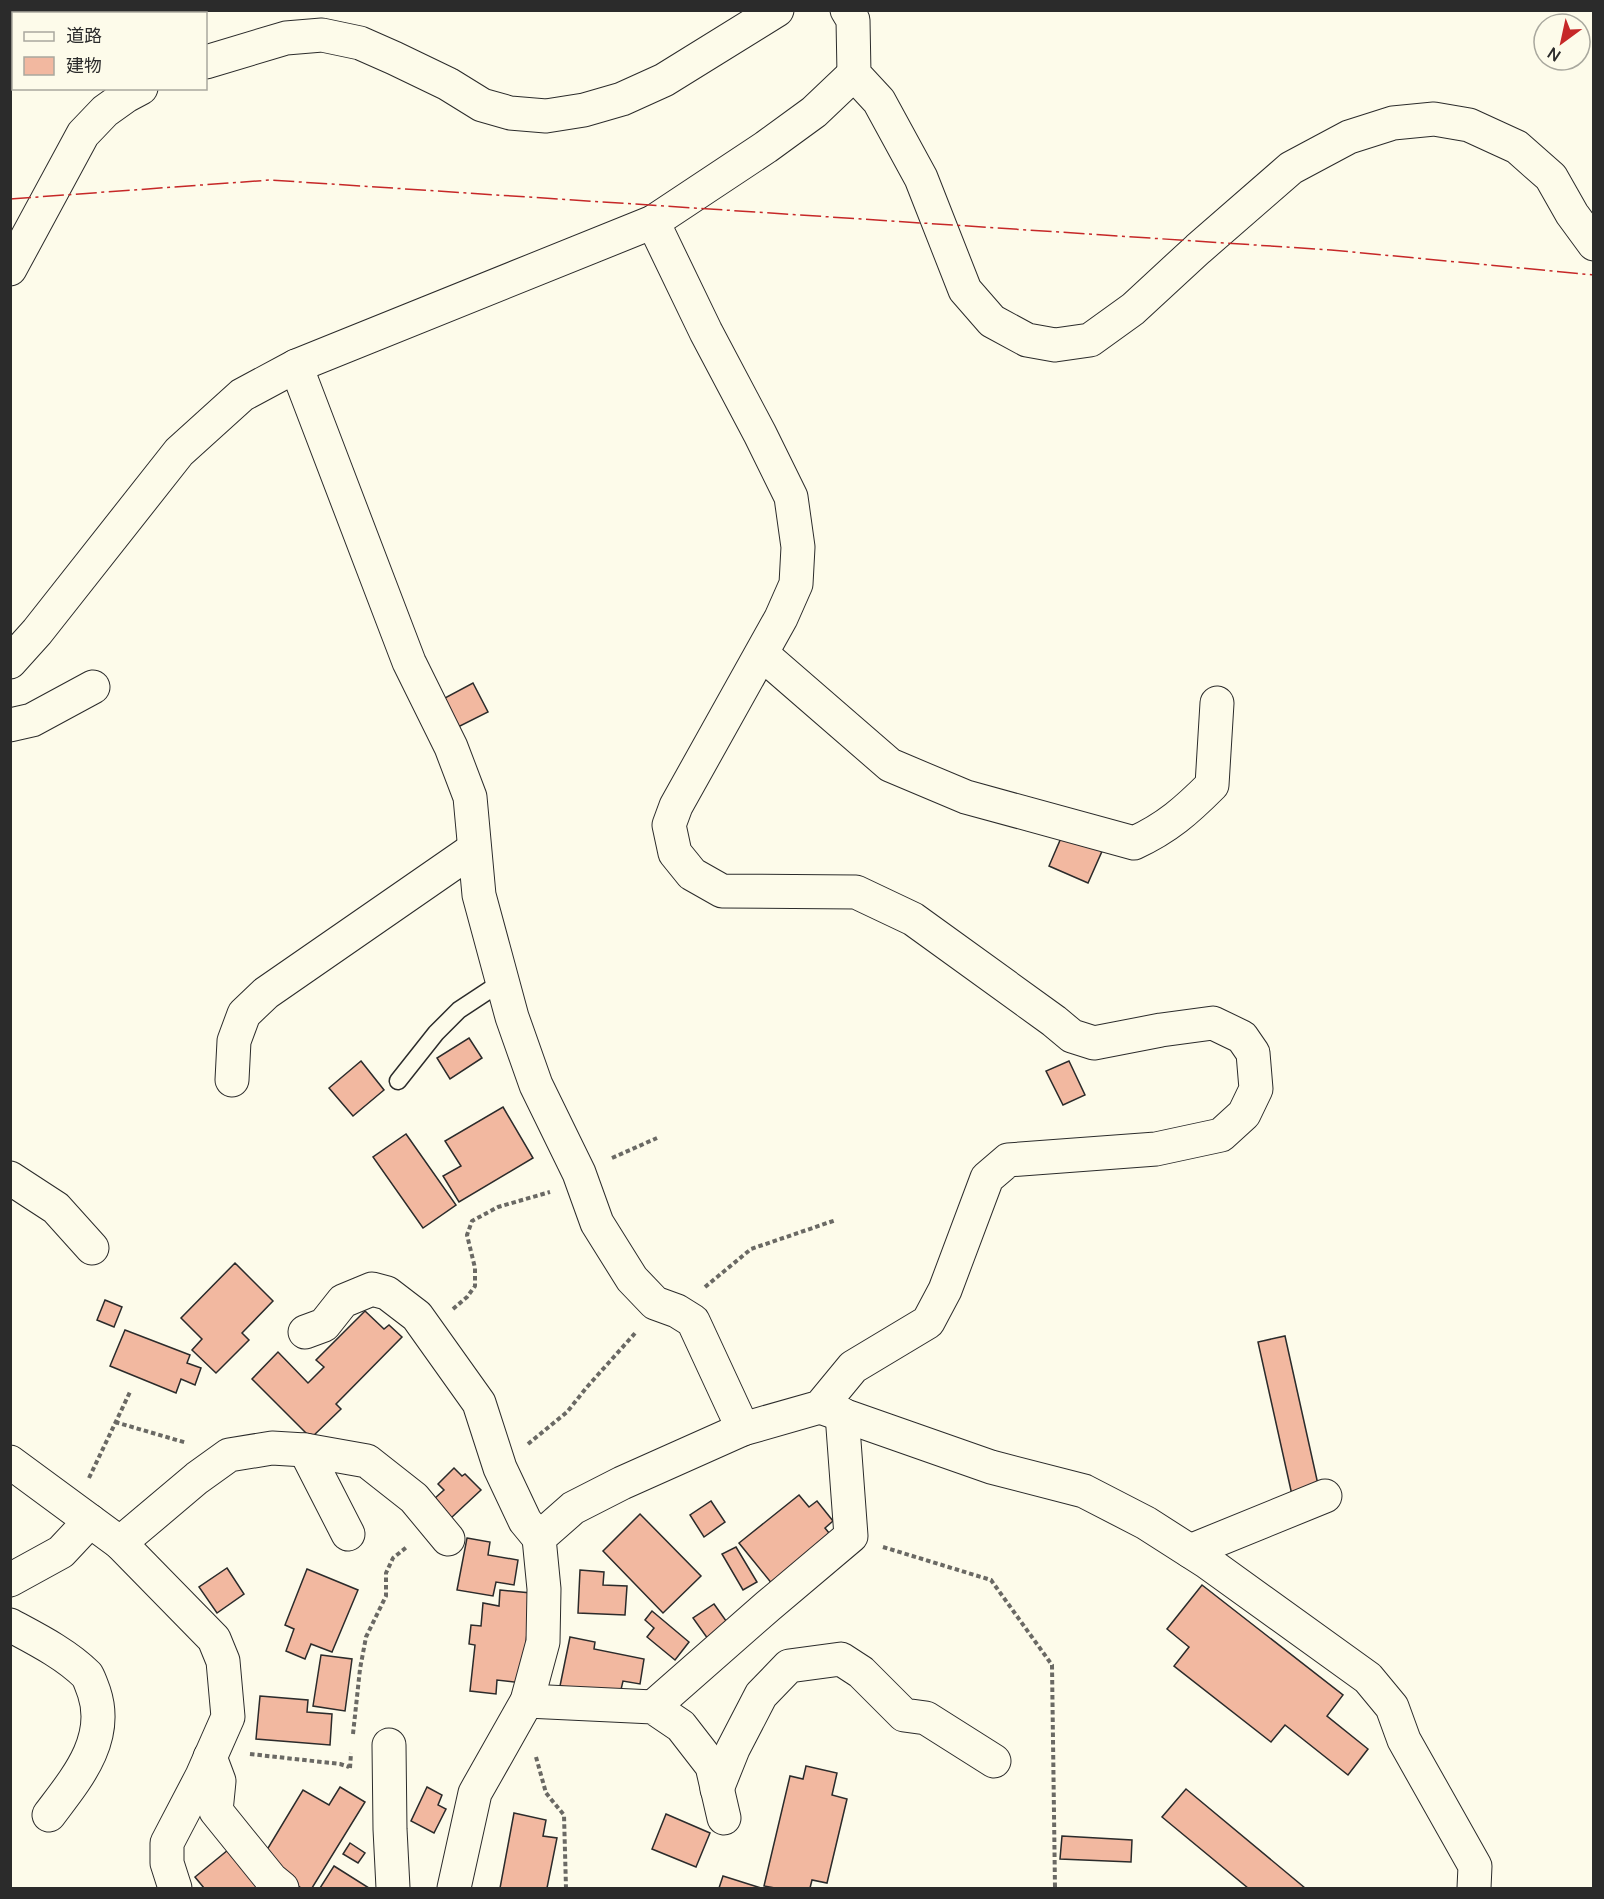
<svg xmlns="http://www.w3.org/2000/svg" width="1604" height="1899" font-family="Manrope,'Noto Sans JP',sans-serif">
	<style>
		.building { fill: #f2b8a0; stroke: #2b2b2b; stroke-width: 1.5 }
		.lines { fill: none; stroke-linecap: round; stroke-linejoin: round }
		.lane-casing { stroke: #2b2b2b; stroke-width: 19 }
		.street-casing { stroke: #2b2b2b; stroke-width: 35 }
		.path { stroke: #6a6964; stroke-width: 4; stroke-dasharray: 4.5 3; stroke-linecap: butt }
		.lane { stroke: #fdfbea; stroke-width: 16 }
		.street { stroke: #fdfbea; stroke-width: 33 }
		.power { stroke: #c62828; stroke-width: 1.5; stroke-dasharray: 21 4.5 3 4.5; stroke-linecap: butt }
	</style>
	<rect width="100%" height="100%" fill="#fdfbea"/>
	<g class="building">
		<path d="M473,683L488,712L458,727L443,699Z"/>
		<path d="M1064,831L1103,849L1088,883L1049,866Z"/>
		<path d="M469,1038L482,1058L450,1079L437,1058Z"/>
		<path d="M361,1061L384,1090L353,1116L329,1088Z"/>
		<path d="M1069,1061L1085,1095L1063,1105L1046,1071Z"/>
		<path d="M503,1107L533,1158L459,1202L443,1176L461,1166L445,1141Z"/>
		<path d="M406,1134L456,1205L423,1228L373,1157Z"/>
		<path d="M235,1263L273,1301L242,1333L249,1340L216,1373L192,1350L202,1339L181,1318Z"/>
		<path d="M105,1300L122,1307L114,1327L97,1320Z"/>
		<path d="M365,1311L384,1329L389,1325L402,1337L336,1404L341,1409L311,1438L252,1379L278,1352L308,1383L324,1367L316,1360Z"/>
		<path d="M125,1330L190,1355L187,1363L201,1368L195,1385L181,1379L176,1393L110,1366Z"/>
		<path d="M1285,1336L1319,1489L1292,1495L1258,1342Z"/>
		<path d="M454,1468L462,1476L465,1474L481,1490L451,1518L434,1499L444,1490L438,1484Z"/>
		<path d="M799,1495L809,1507L817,1501L833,1521L825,1528L833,1538L773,1585L739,1543Z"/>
		<path d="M711,1501L725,1522L704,1537L690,1515Z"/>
		<path d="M640,1514L701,1576L663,1613L603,1551Z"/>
		<path d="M467,1538L490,1542L488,1555L518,1560L514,1585L496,1582L493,1596L457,1590Z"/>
		<path d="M736,1547L757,1582L743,1590L722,1554Z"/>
		<path d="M227,1568L244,1594L217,1613L199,1587Z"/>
		<path d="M307,1569L358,1590L332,1652L311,1644L305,1659L286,1651L294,1629L285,1625Z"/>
		<path d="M580,1570L604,1572L603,1585L627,1586L625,1615L578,1613Z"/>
		<path d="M1202,1585L1343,1695L1327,1716L1368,1749L1348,1775L1285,1725L1271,1742L1174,1666L1189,1647L1167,1629Z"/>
		<path d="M500,1590L531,1593L522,1683L497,1680L496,1694L470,1691L475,1645L469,1644L471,1625L481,1626L483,1603L499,1606Z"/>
		<path d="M714,1604L729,1625L708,1639L693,1618Z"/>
		<path d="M652,1611L689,1642L675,1660L647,1637L654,1628L645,1620Z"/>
		<path d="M570,1637L595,1642L594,1649L644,1659L640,1684L623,1681L619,1698L560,1686Z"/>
		<path d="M321,1655L352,1659L345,1711L313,1706Z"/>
		<path d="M260,1696L308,1700L307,1712L332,1714L330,1745L256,1739Z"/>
		<path d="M806,1766L837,1773L832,1795L847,1799L827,1883L812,1880L810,1888H775L764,1886L790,1776L803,1779Z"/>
		<path d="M340,1787L365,1802L312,1888H301L259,1863L303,1790L329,1805Z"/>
		<path d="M427,1787L442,1795L438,1805L446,1809L434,1833L411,1821Z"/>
		<path d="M1186,1789L1305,1888H1248L1162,1817Z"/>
		<path d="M514,1813L546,1820L543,1836L557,1838L547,1888H500Z"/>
		<path d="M666,1814L710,1833L696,1867L652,1849Z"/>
		<path d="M1062,1836L1132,1840L1131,1862L1060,1859Z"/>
		<path d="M350,1843L365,1853L358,1863L343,1854Z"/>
		<path d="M228,1850L261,1888H204L195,1877Z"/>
		<path d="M334,1866L369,1888H320Z"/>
		<path d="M723,1876L761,1888H719Z"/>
	</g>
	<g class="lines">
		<g class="lane-casing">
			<path id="lane" d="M398,1081L436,1033L459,1010L503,981"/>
		</g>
		<g class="street-casing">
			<g id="street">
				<path d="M847,10L853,20L854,74L879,101L921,178L965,290L992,321L1027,340L1055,345L1090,340L1133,309L1198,249L1291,168L1349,137L1393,123L1434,119L1469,125L1517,147L1551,177L1572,214L1594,244"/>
				<path d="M206,62L286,38L322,35L360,43L394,58L448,84L482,105L510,113L546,116L584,110L622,99L664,80L777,10"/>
				<path d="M10,269L83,134L105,111L126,96L141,88"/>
				<path d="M296,366L409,662L451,747L470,797L479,895L512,1017L536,1085L579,1173L597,1223L632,1279L655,1303L677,1311L693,1321L743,1429"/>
				<path d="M762,654L890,765L966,797L1134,843C1167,828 1187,810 1212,785L1217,703"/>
				<path d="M10,662L37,632L179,452L242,395L296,366L653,222L766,147L814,112L854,74"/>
				<path d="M10,725L32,720L93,687"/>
				<path d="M232,1080L234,1041L244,1014L266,993L474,849"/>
				<path d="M10,1178L56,1208L92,1248"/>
				<path d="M305,1332L324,1325L343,1301L372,1289L387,1293L417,1316L479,1403L500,1468L525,1521L539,1538"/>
				<path d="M820,1407L991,1467L1084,1491L1146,1523L1207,1562L1368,1678L1392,1707L1404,1740L1475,1866L1474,1888"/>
				<path d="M305,1450L348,1534"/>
				<path d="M10,1462L120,1543L214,1639L223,1661L228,1717L202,1776L167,1843V1863L175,1888"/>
				<path d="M120,1543L197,1478L229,1455L272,1448L305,1450L367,1461L414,1498L448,1539"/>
				<path d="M1190,1551L1325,1496"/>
				<path d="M10,1580L61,1552L90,1521"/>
				<path d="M10,1625C36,1639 66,1654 87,1675C90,1680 92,1687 94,1692C110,1740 76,1779 49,1815"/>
				<path d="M527,1701L653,1707L681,1726L712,1766L724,1818"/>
				<path d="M653,1707L768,1606L851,1536L842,1414"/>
				<path d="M389,1745L390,1829L393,1888"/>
				<path d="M210,1757L219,1781L216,1811L271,1879L282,1888"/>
				<path d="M717,1789L733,1749L761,1695L789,1666L841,1659L861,1672L904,1715L926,1718L994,1761"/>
				<path d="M454,1888L475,1793L527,1701L543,1642L544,1589L539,1538L573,1508L622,1483L743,1429L820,1407L853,1367L928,1322L945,1290L987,1178L1008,1160L1156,1149L1221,1135L1244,1114L1256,1089L1253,1053L1242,1037L1213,1023L1161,1030L1094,1043L1072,1036L1054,1021L913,919L856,892L722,891L692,874L675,853L669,825L676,806L781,618L796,584L798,547L791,497L760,434L706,332L653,222"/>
			</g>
		</g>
		<g class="path">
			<path d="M612,1158L657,1138"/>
			<path d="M705,1287L751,1249L836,1220"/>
			<path d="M453,1309L467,1297L475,1286V1268L467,1235L472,1221L498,1207L550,1192"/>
			<path d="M115,1422L187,1443"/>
			<path d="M528,1444L567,1412L587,1387L637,1331"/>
			<path d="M89,1478L130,1392"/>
			<path d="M883,1547L991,1580L1052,1665L1055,1888"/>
			<path d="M353,1734L360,1669L366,1637L386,1596V1573L393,1558L408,1546"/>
			<path d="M250,1754L340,1764L349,1767"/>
			<path d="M536,1757L546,1793L564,1815L566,1888"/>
			<path d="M350,1768L351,1753"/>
		</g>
		<use href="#lane" class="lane"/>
		<use href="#street" class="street"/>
		<path class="power" d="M10,199L270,180L1331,250L1594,275"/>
	</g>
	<rect width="1604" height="1899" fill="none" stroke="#2b2b2b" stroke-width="24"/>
	<rect x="12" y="12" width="195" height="78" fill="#fdfbea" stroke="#a9a89e" stroke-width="1.5"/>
	<rect x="24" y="32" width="30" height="9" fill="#fdfbea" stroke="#a9a89e" stroke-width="1.5"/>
	<text x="66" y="42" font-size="18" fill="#2b2b2b">道路</text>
	<rect x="24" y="57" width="30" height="18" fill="#f2b8a0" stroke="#a9a89e" stroke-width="1.5"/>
	<text x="66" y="72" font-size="18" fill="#2b2b2b">建物</text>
	<g transform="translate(1562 42) rotate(213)"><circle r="28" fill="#fdfbea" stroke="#a9a89e" stroke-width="1.5"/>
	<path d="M0-4.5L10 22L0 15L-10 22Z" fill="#c62828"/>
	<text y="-9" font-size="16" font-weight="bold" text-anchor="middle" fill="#2b2b2b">N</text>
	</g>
</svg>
